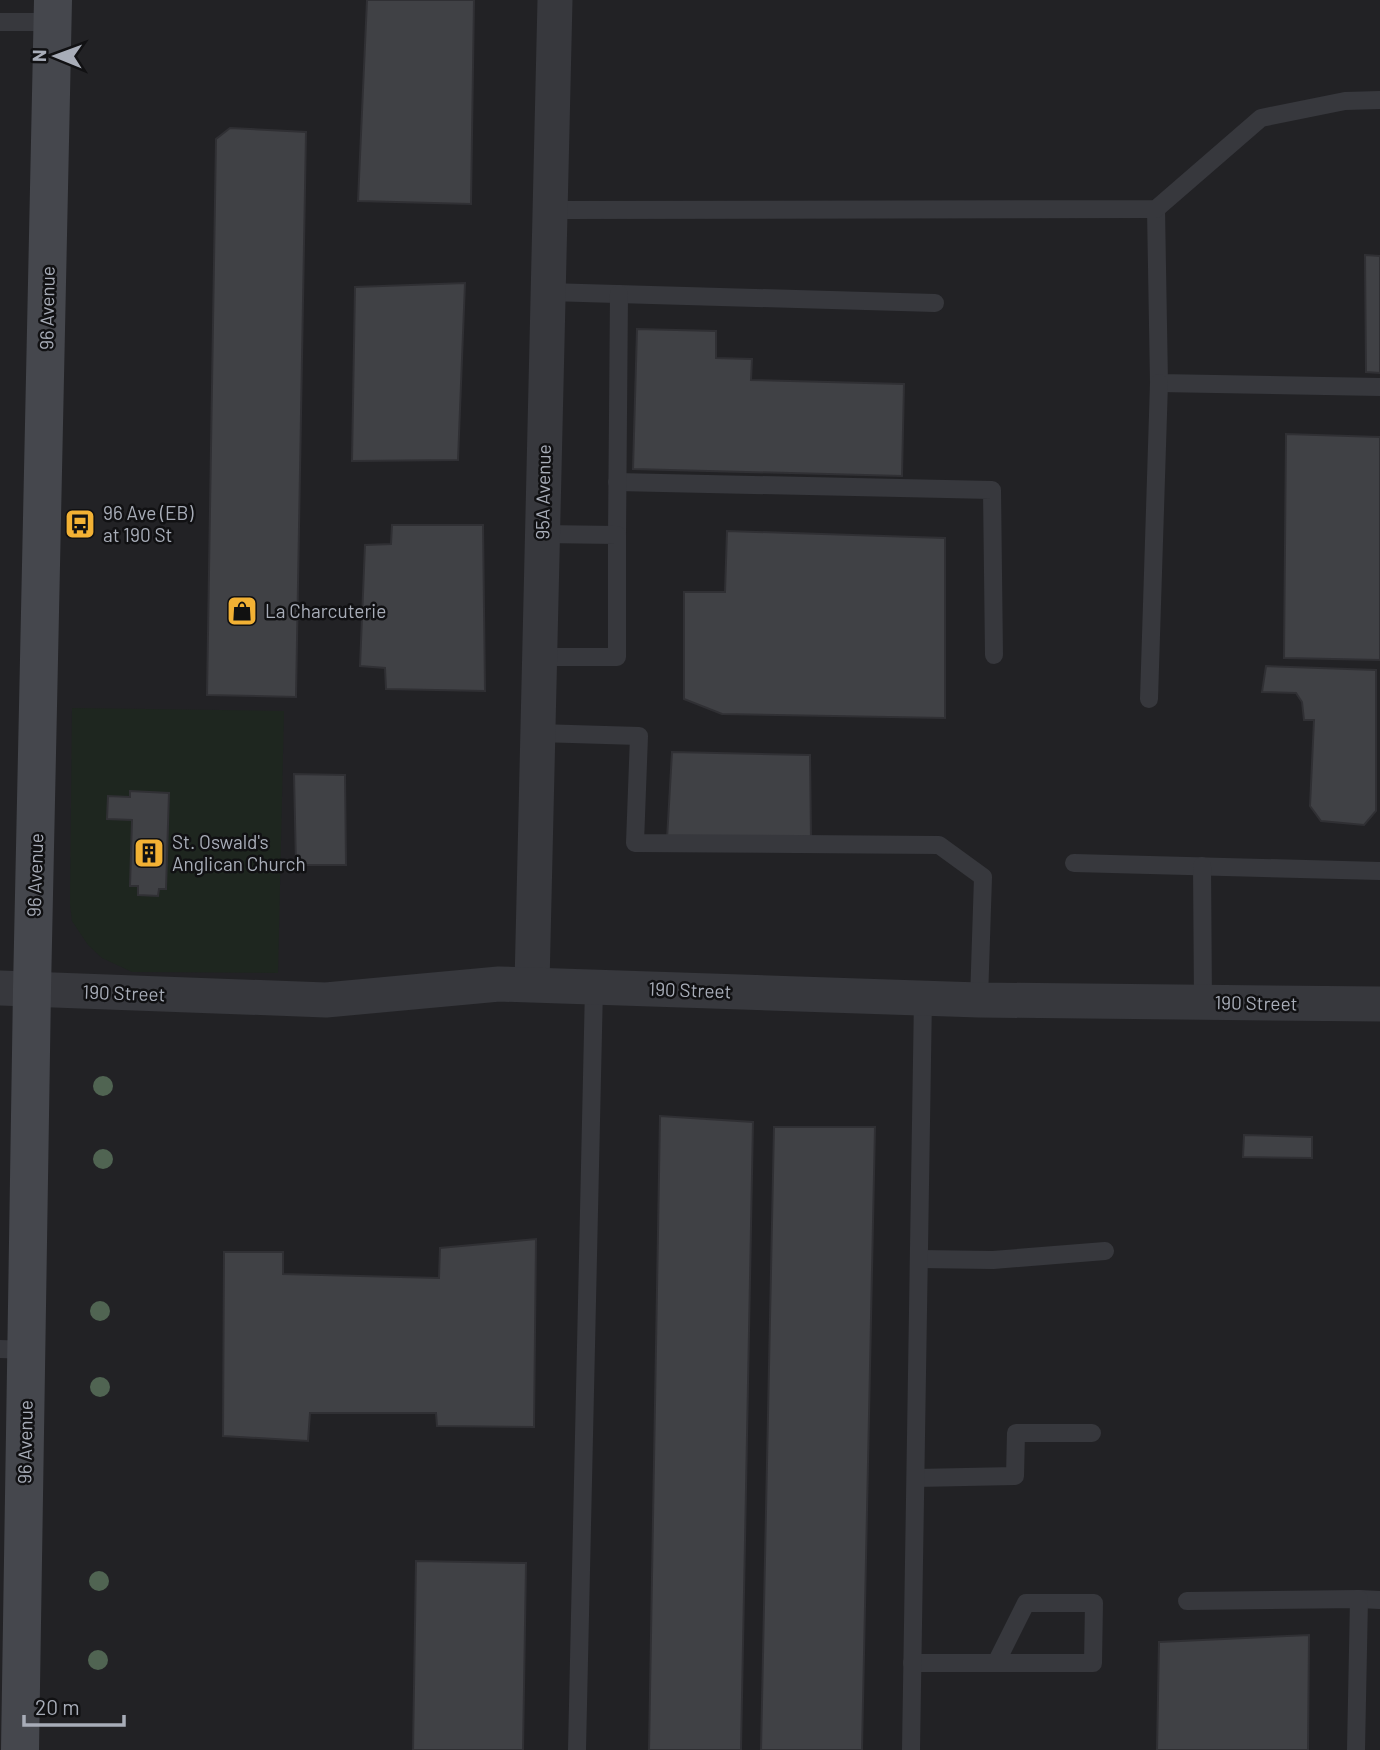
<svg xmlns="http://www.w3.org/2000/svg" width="1380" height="1750" font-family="Barlow,sans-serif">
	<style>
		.built { fill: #222225 }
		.green { fill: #1e261f }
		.building { fill: #404145; stroke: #303034; stroke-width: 2 }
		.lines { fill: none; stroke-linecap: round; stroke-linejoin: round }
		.lane { stroke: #37383d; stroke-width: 18 }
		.street { stroke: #37383d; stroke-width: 35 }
		.secondary { stroke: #45474d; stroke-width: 38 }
		.tree { fill: #506452 }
		.labels { text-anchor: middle; stroke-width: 5; stroke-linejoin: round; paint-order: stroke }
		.street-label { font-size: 19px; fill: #a8adb8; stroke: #111113 }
		.poi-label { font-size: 19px; fill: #a8adb8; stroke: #111113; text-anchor: start }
	</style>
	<rect width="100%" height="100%" fill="#161618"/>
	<rect class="built" x="0" y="0" width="1380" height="1750"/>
	<path class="green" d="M72,708L284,711L278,973L132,972L102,958L88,945L72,921L70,904Z"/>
	<g class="building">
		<path d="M367,0H474L471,204L358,201Z"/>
		<path d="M230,128L306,132L296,697L207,695L216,139Z"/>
		<path d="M1365,255L1380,256V373L1366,372Z"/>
		<path d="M465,283L458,460L352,461L355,287Z"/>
		<path d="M637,329L716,331V358L752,359L751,380L904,384L902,476L633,469Z"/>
		<path d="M1286,434L1380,437V660L1284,658Z"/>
		<path d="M392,525H483L485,691L386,689L385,668L360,666L365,545L391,544Z"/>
		<path d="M727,531L945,538V718L722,714L684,699V592H725Z"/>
		<path d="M1266,666L1376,670V811L1364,825L1321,821L1310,806L1314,720H1304L1302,702L1296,693L1262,692Z"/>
		<path d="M672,752L810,755L811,840L667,839Z"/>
		<path d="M294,774L345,775L346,865H296Z"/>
		<path d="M130,791L169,793L166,889H159L158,896L138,895V886H130L132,820L107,819L108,796L130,797Z"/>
		<path d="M660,1116L753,1122L741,1750H649Z"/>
		<path d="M774,1127H875L862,1750H761Z"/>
		<path d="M1244,1135L1312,1137V1158L1243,1157Z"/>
		<path d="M536,1239L534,1427L437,1426L436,1413H310L308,1441L223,1436L224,1252H283V1274L439,1278L440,1248Z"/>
		<path d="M416,1561L526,1563L523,1750H413Z"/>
		<path d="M1309,1635L1308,1750H1157L1159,1642Z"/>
	</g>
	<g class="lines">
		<g class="lane">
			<path d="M0,22H53"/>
			<path d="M1156,209L1159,383L1380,387"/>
			<path d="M550,210L1156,209L1261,118L1345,101L1380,100"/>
			<path d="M548,292L935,303"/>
			<path d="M617,482L992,490L994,655"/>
			<path d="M617,535L619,294"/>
			<path d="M540,657H617V535L542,534"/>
			<path d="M1149,699L1159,383"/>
			<path d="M538,733L639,736L635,843L939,845L983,877L979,1000"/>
			<path d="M1074,863L1380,871"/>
			<path d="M1202,866L1203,1002"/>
			<path d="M919,1259L993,1260L1105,1251"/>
			<path d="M0,1349L27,1350"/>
			<path d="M916,1478L1015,1476L1016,1433H1092"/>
			<path d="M1359,1599L1380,1600"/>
			<path d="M1187,1601L1359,1599L1356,1750"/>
			<path d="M912,1663H1093L1094,1603H1026L996,1663"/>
			<path d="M577,1750L594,987"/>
			<path d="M911,1750L923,997"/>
		</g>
		<g class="street">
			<path d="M532,984L555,0"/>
			<path d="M0,988L326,1000L499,984L979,1000L1380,1004"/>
		</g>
		<path class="secondary" d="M20,1750L32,989L53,0"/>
	</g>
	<g class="tree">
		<circle cx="103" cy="1086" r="10"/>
		<circle cx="103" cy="1159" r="10"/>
		<circle cx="100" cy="1311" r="10"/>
		<circle cx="100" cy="1387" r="10"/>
		<circle cx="99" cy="1581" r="10"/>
		<circle cx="98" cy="1660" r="10"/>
	</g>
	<defs>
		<g id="bus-square" transform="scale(1.575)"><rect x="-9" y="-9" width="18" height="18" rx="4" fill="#f2b134" stroke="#111113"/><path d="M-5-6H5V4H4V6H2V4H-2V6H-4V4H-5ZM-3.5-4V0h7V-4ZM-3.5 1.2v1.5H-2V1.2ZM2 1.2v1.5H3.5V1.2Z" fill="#111"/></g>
		<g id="shop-square" transform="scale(1.575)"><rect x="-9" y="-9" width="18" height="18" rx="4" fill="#f2b134" stroke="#111113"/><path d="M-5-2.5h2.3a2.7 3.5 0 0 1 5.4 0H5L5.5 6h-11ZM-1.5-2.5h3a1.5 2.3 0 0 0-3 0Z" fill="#111"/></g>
		<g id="building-square" transform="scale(1.575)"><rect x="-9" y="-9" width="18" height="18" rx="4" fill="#f2b134" stroke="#111113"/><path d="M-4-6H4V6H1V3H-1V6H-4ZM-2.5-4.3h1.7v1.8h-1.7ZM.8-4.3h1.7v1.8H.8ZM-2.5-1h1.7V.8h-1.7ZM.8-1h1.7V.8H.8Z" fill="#111"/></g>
	</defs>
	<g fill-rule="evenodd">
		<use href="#bus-square" x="80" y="524"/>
		<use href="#shop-square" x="242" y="611"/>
		<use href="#building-square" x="149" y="853"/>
	</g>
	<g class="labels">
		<g class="street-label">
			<text transform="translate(47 308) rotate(-89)" y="7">96 Avenue</text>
			<text transform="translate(543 492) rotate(-89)" y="7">95A Avenue</text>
			<text transform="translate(35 875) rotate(-88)" y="7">96 Avenue</text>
			<text transform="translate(690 990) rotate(2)" y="7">190 Street</text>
			<text transform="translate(124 993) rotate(2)" y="7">190 Street</text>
			<text transform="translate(1256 1003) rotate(1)" y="7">190 Street</text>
			<text transform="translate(25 1442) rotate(-89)" y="7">96 Avenue</text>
		</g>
		<g class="poi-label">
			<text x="103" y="520">96 Ave (EB)<tspan x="103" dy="22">at 190 St</tspan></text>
			<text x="265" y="618">La Charcuterie</text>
			<text x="172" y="849">St. Oswald's<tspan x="172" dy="22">Anglican Church</tspan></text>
		</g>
	</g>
	<g transform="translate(56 56) rotate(271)" stroke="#111113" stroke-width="5" paint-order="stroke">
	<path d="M0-5L12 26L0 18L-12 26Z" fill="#a8adb8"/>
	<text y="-10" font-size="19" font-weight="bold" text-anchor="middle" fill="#a8adb8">N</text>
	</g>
	<path d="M24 1715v10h100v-10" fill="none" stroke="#a8adb8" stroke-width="3.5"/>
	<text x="35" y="1715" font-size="21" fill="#a8adb8" stroke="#111113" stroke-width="5" paint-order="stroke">20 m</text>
</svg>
